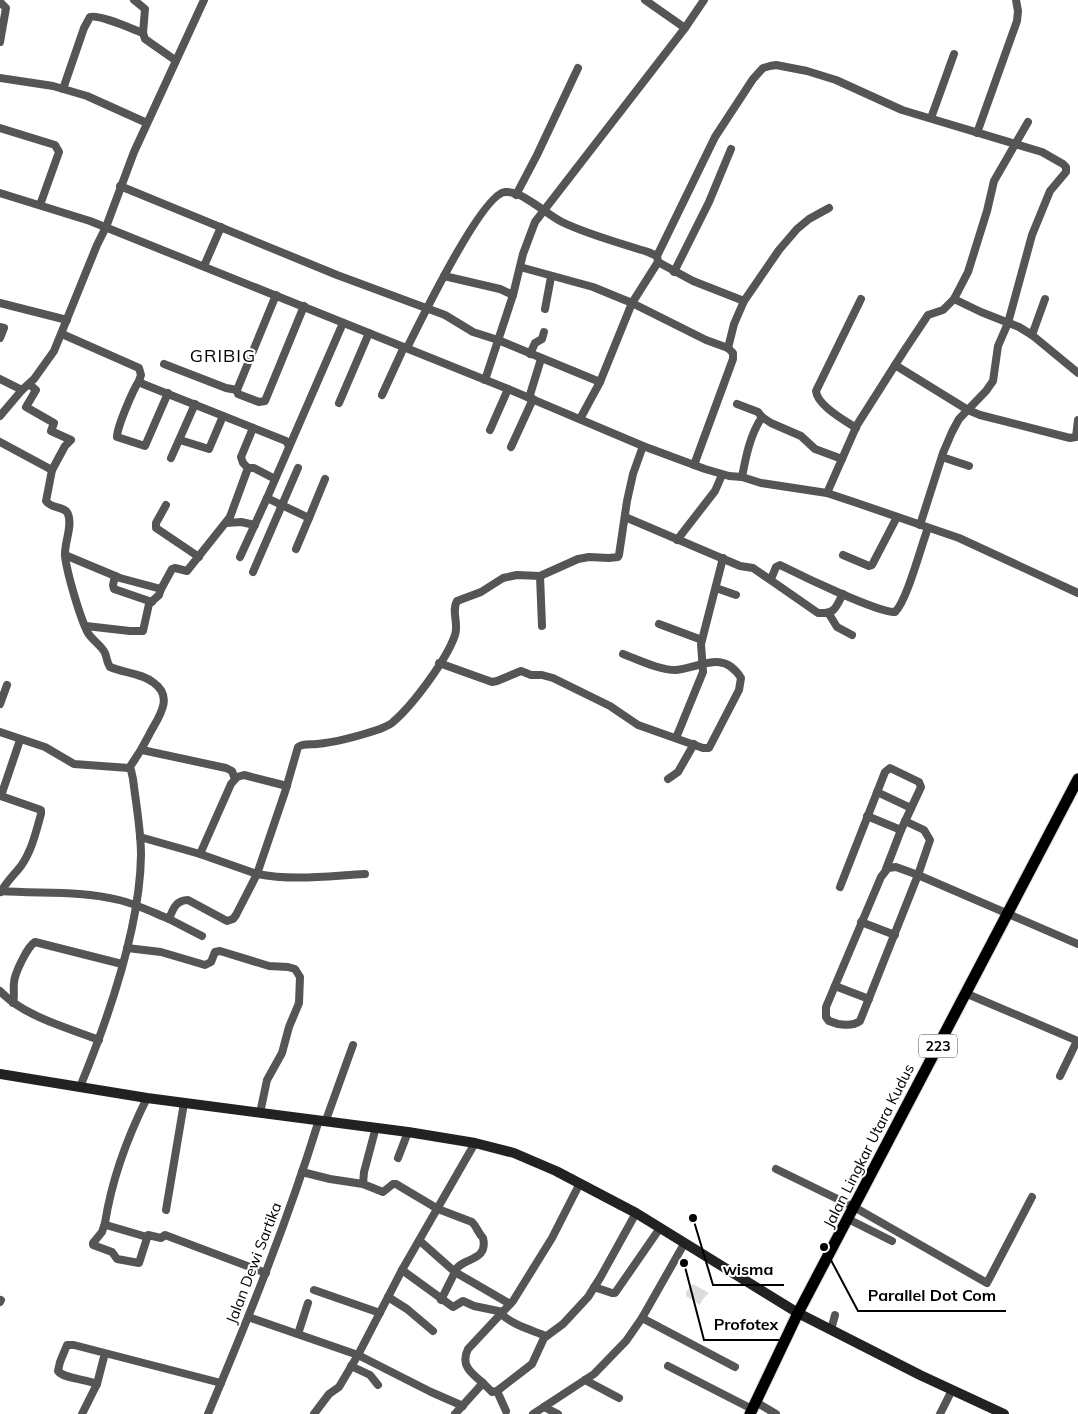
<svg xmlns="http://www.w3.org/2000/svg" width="1078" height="1414" font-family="Mulish,sans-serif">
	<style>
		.green { fill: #dcdcdc }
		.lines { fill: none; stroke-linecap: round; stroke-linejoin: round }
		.primary-casing { stroke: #dbdbdb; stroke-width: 13 }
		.minor { stroke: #555; stroke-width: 8 }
		.secondary { stroke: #222; stroke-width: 10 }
		.primary { stroke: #000; stroke-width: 11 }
		.labels { text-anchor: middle; stroke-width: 4; stroke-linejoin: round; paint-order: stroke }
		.shield { fill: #fff; stroke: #4c4c4c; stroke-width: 1 }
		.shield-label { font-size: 14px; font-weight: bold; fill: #000 }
		.street-label { font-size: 15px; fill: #000; stroke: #fff }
		.quarter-label { font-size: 18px; letter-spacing: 1px; fill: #000; stroke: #fff }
		.leader { fill: none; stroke: #000; stroke-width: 2 }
		.callout-dot { fill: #000; stroke: #fff; stroke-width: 2 }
		.callout-label { font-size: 16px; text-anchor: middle; font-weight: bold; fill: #000; stroke: #fff; stroke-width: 4; stroke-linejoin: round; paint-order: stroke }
	</style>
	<rect width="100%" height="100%" fill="#fff"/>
	<path class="green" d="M693,1284L709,1293L703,1299L700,1305L686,1296V1292Z"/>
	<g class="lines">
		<g class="primary-casing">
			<path id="primary" d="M750,1414L798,1313L1078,779"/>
		</g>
		<g class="minor">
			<path d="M134,0L145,9L143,33L145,39L175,60"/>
			<path d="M645,0L685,28"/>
			<path d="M0,2L6,8L0,42"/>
			<path d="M0,78L53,86L87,96L147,123"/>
			<path d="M63,89L84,28L90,17C99,14 132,29 143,33"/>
			<path d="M931,118L954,54"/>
			<path d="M0,128L55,145L59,152L40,205"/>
			<path d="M977,133L1017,21L1018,11L1016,0"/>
			<path d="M120,186L337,275L445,315L473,332L498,340L600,382"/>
			<path d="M0,193L90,221L508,389L643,446L705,469L729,476L742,477L761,483L827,493L857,503L959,538L1078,593"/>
			<path d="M516,195L537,155L578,68"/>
			<path d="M657,256L715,137L753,79L763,68L770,66L776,65L807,71L836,80L902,110L1042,152L1063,164L1066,167V172L1050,191L1032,235L1008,323L998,346L993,381L986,391L959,419L952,432L943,453L920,525"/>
			<path d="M658,262L693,281L744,301"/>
			<path d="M204,266L221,227"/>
			<path d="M520,267L593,287L632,303L706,340L728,348L733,353V359L694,465"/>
			<path d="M674,272L709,202L731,149"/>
			<path d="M444,276L500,289L513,295"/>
			<path d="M276,295L237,390L238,394L259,402L265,401L304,306"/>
			<path d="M954,299L981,312L1019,327L1032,335L1078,373"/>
			<path d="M0,303L67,320"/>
			<path d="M545,309L551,277"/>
			<path d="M0,327L4,328L0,338"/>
			<path d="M62,334L139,368L141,375L139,381L143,384L286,441L289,446"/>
			<path d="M1032,335L1045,299"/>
			<path d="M407,348C419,324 482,194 505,192C515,191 525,198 533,203C543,209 552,217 562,222C589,235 620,243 648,252L657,256L658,262L632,303L600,382L580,419"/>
			<path d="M728,348L734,324L744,301L779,250L797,229L809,219L829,208"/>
			<path d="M530,354L535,343L542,339L544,332"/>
			<path d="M164,364L226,388L237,390"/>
			<path d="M895,365L968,410L980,415L1070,438L1076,437L1078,420"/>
			<path d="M0,379L22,390"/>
			<path d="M485,380L513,295L523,254L535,222L685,28L704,0"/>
			<path d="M139,381C133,390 117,427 117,437L145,446L168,393"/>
			<path d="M29,384L36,390L26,407L54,423L51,431L71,440L65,446L52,470"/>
			<path d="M382,395L404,347"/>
			<path d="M529,398L541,359"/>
			<path d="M339,403L369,333"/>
			<path d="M737,404L758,412L762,417"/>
			<path d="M0,416L22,390L34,379L54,351L97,245L106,227L134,152L204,0"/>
			<path d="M856,428C844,420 817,405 816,391L861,299"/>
			<path d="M490,430L508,389"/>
			<path d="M180,440L209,449L223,416"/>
			<path d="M0,442L52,470L46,501C51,509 65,506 68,514C73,526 64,543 65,556C67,573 80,618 88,633C92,640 102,646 105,653C107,658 107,663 110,667C124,673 142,673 154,683C175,698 157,719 149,735C143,747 137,757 129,768"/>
			<path d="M511,447L533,399"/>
			<path d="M942,457L969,466"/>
			<path d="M171,458L195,404"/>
			<path d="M248,468L243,463L241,457L253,428"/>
			<path d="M742,477C746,456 750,435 762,417L771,423L801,436L815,449L842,459"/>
			<path d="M827,493L857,425L904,351L928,315L943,310L954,299L968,272L987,211L994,181L1028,122"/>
			<path d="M166,505L156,523V528L199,557"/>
			<path d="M625,517L740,566L753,568L818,613C836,614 835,608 843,594"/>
			<path d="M309,518L325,479"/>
			<path d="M226,523L241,522L255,525"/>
			<path d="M677,540L715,491L722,475"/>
			<path d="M296,549L309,518L267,498L343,323"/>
			<path d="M65,555L120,578L161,589L172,569L175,568L187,571L230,517L248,468H254L275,479"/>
			<path d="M843,555L869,566L872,565L897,517"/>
			<path d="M240,557L267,498"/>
			<path d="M253,572L298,468"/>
			<path d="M115,576L113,585L114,589L152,602"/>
			<path d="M540,576L542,626"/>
			<path d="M771,579L776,567L780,565C798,574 878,613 895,612C907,601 921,546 928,528"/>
			<path d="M716,588L736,595"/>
			<path d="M829,614L837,627L852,635"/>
			<path d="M659,624L702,640"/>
			<path d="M86,626L130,631H143L149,604L159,595L161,589"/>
			<path d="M439,663L492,682L497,681L521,671L531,675H542L553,678L610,706L638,725L703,748H709L739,690L741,678C723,649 700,668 676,670C659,670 639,660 623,654"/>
			<path d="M0,704L7,685"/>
			<path d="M0,732L45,747L74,764L129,768L131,770L133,779C136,804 141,830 141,855C140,929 108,1019 80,1087"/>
			<path d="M676,738L703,672L701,644L723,558"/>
			<path d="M142,750L226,768L232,771L235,779"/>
			<path d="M668,779L678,772L694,744"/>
			<path d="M877,792L911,808"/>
			<path d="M867,816L901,830"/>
			<path d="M905,821L924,830L930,840L918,875L860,1021C852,1027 838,1025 829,1021L826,1017V1007L881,877L888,868L896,867L918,875L1078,944"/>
			<path d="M140,837L200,854L257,874L285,792L298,747C304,743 310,745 317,744C338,742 359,736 380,729C384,727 390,725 393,722C413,705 447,659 455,635C459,624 451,610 457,601L481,592L503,578L517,575L540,576L578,559L589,557L609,558L618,557L619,555L627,501L633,474L643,446"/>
			<path d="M200,854L231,784L237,777L244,775L287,786"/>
			<path d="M840,887L885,772L890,768L919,782L921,787L901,830L886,869"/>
			<path d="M0,891C39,894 80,890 119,900C136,904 152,912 169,919C173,909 176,900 188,900L227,921L233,919L236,915L257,874C293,881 328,876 365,874"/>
			<path d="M1,892C6,882 14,875 21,866C32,850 36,832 41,814V810L1,796L20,740"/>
			<path d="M169,919L202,936"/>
			<path d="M861,922L895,935"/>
			<path d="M127,948L161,952L205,965L211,962L215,952L220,951L269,966L288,967L295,969L300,977L299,1003L289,1027L282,1053L267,1080L260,1113"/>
			<path d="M835,986L869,999"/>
			<path d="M0,991C25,1017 66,1027 99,1040"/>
			<path d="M965,993L1078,1041"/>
			<path d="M13,1003C15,995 13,989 14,982C15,973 27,947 35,942L122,964"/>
			<path d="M1060,1076L1077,1041"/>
			<path d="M326,1120L353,1045"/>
			<path d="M376,1127L364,1172L363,1184L383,1192L393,1184H396L438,1209L472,1222C477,1227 478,1233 483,1238C489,1263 459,1257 455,1272L510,1304"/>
			<path d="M398,1158L408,1132"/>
			<path d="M776,1169L854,1207L987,1283L1032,1197"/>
			<path d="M302,1172L330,1179L363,1184"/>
			<path d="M166,1210L184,1103"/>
			<path d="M848,1219L892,1241"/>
			<path d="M105,1223L102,1232L93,1243V1245L112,1252L117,1259L139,1263L148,1235L161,1238L165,1235L266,1273"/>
			<path d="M147,1237L106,1225L105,1223C112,1178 127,1138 147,1098"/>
			<path d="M420,1241L455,1272L441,1300"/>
			<path d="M402,1270L453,1307L463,1301L474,1306L503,1312"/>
			<path d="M594,1287L612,1293H615L660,1228"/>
			<path d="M314,1290L380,1313"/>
			<path d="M388,1297L407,1309L433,1331"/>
			<path d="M0,1302L1,1300"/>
			<path d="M501,1314C515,1326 529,1329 546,1336"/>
			<path d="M248,1317L358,1355L431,1392L463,1406"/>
			<path d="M642,1318L735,1367"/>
			<path d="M831,1330L835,1315"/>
			<path d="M298,1334L308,1303"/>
			<path d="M105,1353L97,1384C87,1379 64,1379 58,1371L60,1362L67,1345H74L221,1383"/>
			<path d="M351,1366L370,1375L378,1385"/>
			<path d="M668,1366L752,1409"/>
			<path d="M585,1380L619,1398"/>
			<path d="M483,1383C471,1373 460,1365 468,1349L513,1301L552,1238L580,1183"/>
			<path d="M497,1391L506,1411"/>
			<path d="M756,1402L776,1414"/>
			<path d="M544,1407L558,1414"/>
			<path d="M82,1414L97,1384"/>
			<path d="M208,1414C249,1317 288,1220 319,1120"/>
			<path d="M314,1414L329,1394L339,1387L358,1355L402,1270L475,1143"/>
			<path d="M455,1414L483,1383L492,1392L497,1391L532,1364L544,1338L563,1324L588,1297L600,1278L636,1213"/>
			<path d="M533,1414L594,1374L626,1341L642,1318L684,1244"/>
			<path d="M940,1414L952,1390"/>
		</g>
		<path class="secondary" d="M0,1074L147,1098L408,1132L475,1143L514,1153L556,1171L636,1213L798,1313L920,1375L1004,1414"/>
		<use href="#primary" class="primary"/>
	</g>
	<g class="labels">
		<rect class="shield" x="919" y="1034.5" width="38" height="23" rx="4"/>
		<g class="shield-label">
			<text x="938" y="1051">223</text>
		</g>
		<g class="street-label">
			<text transform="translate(869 1146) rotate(-63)" y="5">Jalan Lingkar Utara Kudus</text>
			<text transform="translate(254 1263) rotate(-69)" y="5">Jalan Dewi Sartika</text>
		</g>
		<g class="quarter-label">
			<text x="223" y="362">GRIBIG</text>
		</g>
	</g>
	<path class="leader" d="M693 1218L713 1285H784M824 1247L858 1311H1006M684 1263L704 1340H789"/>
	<g class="callout-dot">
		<circle cx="693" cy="1218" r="5"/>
		<circle cx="824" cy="1247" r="5"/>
		<circle cx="684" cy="1263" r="5"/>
	</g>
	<g class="callout-label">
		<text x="748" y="1275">wisma</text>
		<text x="932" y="1301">Parallel Dot Com</text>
		<text x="746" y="1330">Profotex</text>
	</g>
</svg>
